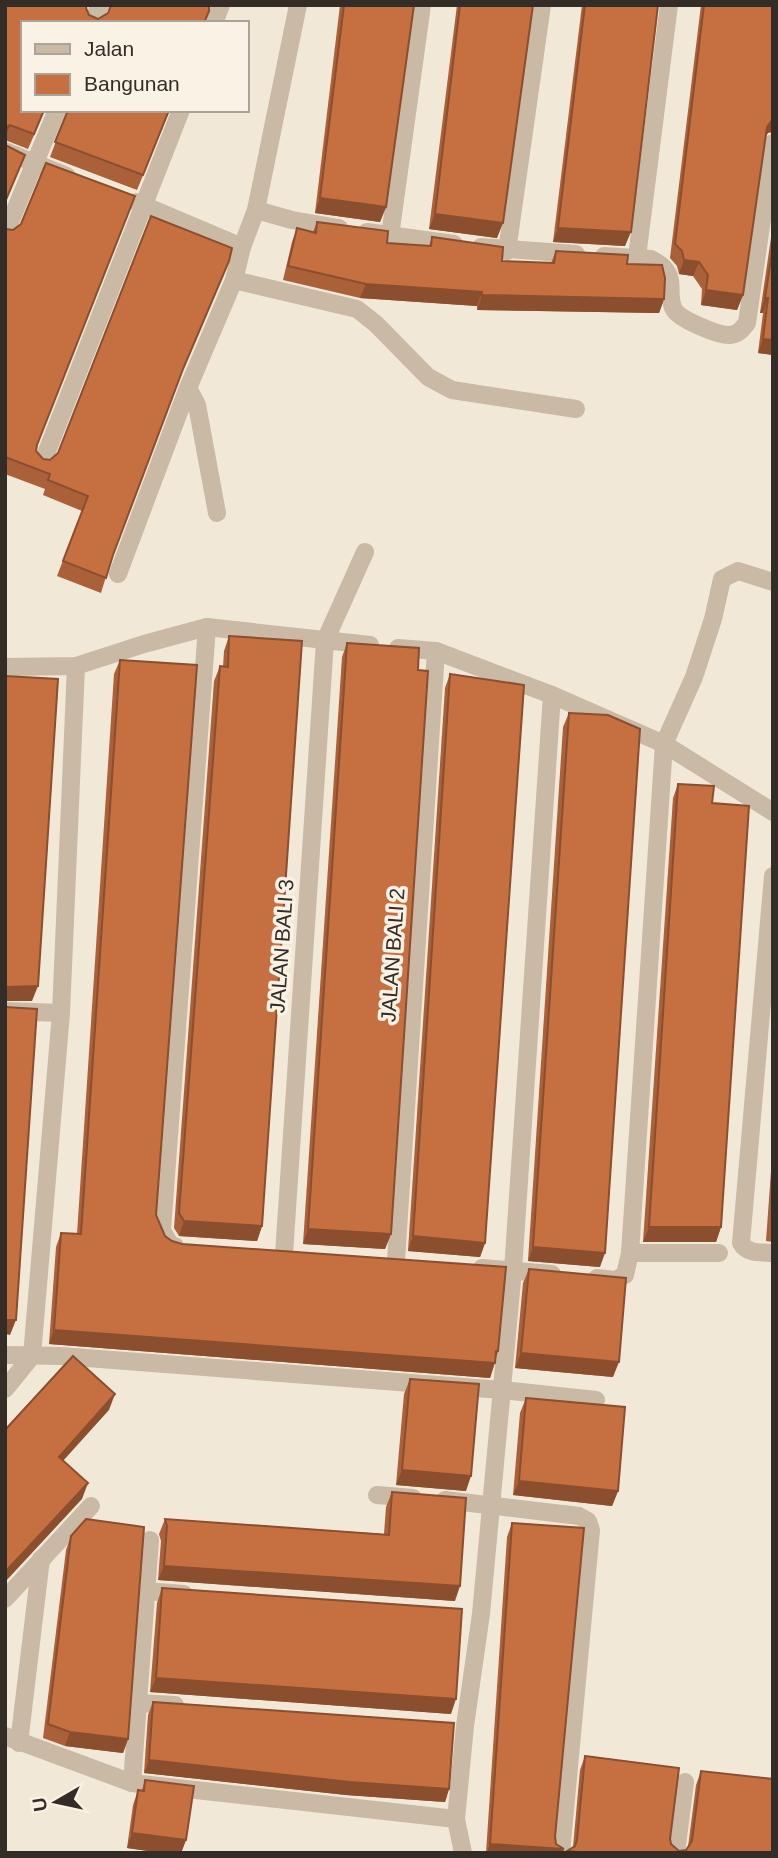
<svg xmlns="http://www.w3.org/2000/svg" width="778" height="1858" font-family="Helvetica,sans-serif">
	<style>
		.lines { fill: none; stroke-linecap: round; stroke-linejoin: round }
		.minor { stroke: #c9b9a5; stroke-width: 18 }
		.wall { fill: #aa6039 }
		.shaded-wall { fill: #8b4e2e }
		.building { fill: #c67042; stroke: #8b4e2e; stroke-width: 2 }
		.labels { text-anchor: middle; stroke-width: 7; stroke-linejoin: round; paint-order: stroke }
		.street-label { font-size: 21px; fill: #342c26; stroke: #f9f2e5 }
	</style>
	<rect width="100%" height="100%" fill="#f1e8d8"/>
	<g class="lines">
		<g class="minor">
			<path d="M92,23L100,5"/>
			<path d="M214,23L221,5"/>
			<path d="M5,151L67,176"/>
			<path d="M136,202L242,247"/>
			<path d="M256,210L292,220L339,228"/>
			<path d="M367,232L454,244"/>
			<path d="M5,234L57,110"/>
			<path d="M390,236L422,5"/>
			<path d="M481,247L576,254"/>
			<path d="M507,251L542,5"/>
			<path d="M604,256L651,259C683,275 663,293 675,311C682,320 719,336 730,335C739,334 742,329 747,323L773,143"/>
			<path d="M637,257L669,5"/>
			<path d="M234,280L357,309L376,324L428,377L452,390L576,409"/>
			<path d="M188,388L197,405L217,513"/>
			<path d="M42,464L181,110"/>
			<path d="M118,574L188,388L234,280L242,247L256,210L298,5"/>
			<path d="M398,648L436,651L552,695L664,744L773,812"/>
			<path d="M5,667L76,666L144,644L207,627L370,645"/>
			<path d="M773,876L741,1243C747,1254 761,1252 773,1253"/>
			<path d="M5,1011L61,1013"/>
			<path d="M175,1246L170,1245L162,1230L207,627"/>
			<path d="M630,1253H719"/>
			<path d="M284,1254L325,641L365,552"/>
			<path d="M396,1261L436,651"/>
			<path d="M482,1268L552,1274"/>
			<path d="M597,1278L615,1280L625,1275L630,1253L664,744L694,677L713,619L722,579L738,571L773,582"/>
			<path d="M5,1355L61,1356L502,1390L596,1400"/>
			<path d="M5,1389L32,1356L61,1013L76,666"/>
			<path d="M377,1495L413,1498"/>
			<path d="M445,1500L579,1516L588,1521L591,1530L561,1853"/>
			<path d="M146,1591L184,1594"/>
			<path d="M5,1599L91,1506"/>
			<path d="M138,1703L175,1705"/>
			<path d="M5,1736L132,1783L456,1819"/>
			<path d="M19,1743L41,1559"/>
			<path d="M132,1783L150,1540"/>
			<path d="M463,1853L456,1819L465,1726L481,1614L513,1270L552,695"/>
			<path d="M676,1853L685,1782"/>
		</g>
	</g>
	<g class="wall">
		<path d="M5,5L86,9L89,15L98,19L205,23H23L45,110L28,149L5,140Z"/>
		<path d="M340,5H414L386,207L380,222L315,213Z"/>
		<path d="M457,5H533L497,238L429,229Z"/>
		<path d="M582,5H658L625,246L553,242Z"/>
		<path d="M701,5H773L768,133L766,136L743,295L737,310L701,305L702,289L693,276L679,274L677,266L670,258Z"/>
		<path d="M67,110H170L137,190L50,157L67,112Z"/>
		<path d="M317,222L387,243L429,246L432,237L502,261L551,263L556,251L627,264L664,299L659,313L477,310V306L360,298L283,280L292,242L297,228L313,232Z"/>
		<path d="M773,224V355L758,353L763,313H760Z"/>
		<path d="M5,229L37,446L36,451L43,459L50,460L58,453L229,261L177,384L112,557L101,593L57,576L82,511L43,495L45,489L5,474Z"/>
		<path d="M229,636L262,1226L257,1241L179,1236L174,1228L214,681L220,666L223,667L224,651Z"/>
		<path d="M347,643L391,1234L385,1249L303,1244L342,657Z"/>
		<path d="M120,660L156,1215L165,1236L172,1241L495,1359V1363L490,1378L49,1344L56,1247L61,1233L77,1234L114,674Z"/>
		<path d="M450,674L485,1243L480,1257L408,1251L445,688Z"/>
		<path d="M569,713L600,1267L528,1261L563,727Z"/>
		<path d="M678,784L712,803L721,1227L716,1242H643L673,798Z"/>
		<path d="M773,1143V1242L766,1241Z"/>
		<path d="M529,1269L613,1377L515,1368L523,1283Z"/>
		<path d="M410,1379L466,1491L396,1485L404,1394Z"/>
		<path d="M526,1398L618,1491L612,1506L513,1495L520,1413Z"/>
		<path d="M392,1492L455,1601L158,1580L161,1541L159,1534L165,1519L384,1534L386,1507Z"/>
		<path d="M512,1523L555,1837L556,1844L563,1853H486L507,1537Z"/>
		<path d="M71,1536L128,1739L123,1753L65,1746L43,1738L66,1550Z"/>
		<path d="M162,1588L451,1714L150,1692L157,1603Z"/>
		<path d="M153,1702L449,1789L445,1802L346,1795L144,1773L148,1715Z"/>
		<path d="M585,1756L679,1768L670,1839L671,1844L679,1851L686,1850L688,1847L696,1785L701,1771L773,1779V1853H566L567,1851L573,1847L580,1770Z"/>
		<path d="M145,1780L186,1840L181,1853H162L127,1848L133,1805L138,1790H142Z"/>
	</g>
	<g class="shaded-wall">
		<path d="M773,119V132L768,133L762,141L767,127Z"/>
		<path d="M10,125L5,137V128Z"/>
		<path d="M320,198L386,207L380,222L315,213Z"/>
		<path d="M435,214L503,223L497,238L429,229Z"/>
		<path d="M558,228L631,232L625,246L553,242Z"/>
		<path d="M684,260L699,262L693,276L679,274Z"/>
		<path d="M229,261L223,276L177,384L183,369Z"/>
		<path d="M366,284L482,292L477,306L360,298Z"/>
		<path d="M706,290L743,295L737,310L701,305Z"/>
		<path d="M482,295L664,299L659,313L477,310Z"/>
		<path d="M765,298H768L763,313H760Z"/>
		<path d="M763,339L773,340V355L758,353Z"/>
		<path d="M6,986H38L32,1001H5Z"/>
		<path d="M184,1221L262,1226L257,1241L179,1236Z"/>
		<path d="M649,1227H721L716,1242H643Z"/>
		<path d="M308,1229L391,1234L385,1249L303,1244Z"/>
		<path d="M413,1236L485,1243L480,1257L408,1251Z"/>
		<path d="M533,1247L605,1253L600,1267L528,1261Z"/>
		<path d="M5,1320H16L10,1335L5,1334Z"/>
		<path d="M54,1330L496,1351H498L490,1378L49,1344Z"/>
		<path d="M521,1353L619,1362L613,1377L515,1368Z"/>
		<path d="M115,1394L109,1410L53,1472L59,1457Z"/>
		<path d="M402,1470L471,1476L466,1491L396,1485Z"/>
		<path d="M519,1481L618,1491L612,1506L513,1495Z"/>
		<path d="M88,1483L82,1499L5,1582V1572Z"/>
		<path d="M164,1566L460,1586L455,1601L158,1580Z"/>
		<path d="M156,1678L456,1699L451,1714L150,1692Z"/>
		<path d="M70,1732L128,1739L123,1753L65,1746Z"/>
		<path d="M149,1760L449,1789L445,1802L346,1795L144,1773Z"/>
		<path d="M132,1833L186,1840L181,1853H162L127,1848Z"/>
		<path d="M490,1844L564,1849L563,1853H487Z"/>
		<path d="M567,1851L591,1853H566Z"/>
	</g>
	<g class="building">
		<path d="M5,5H87L86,8L89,15L98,19L108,13L111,5H209V11L204,23H23V110H44L34,134L10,125L5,128Z"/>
		<path d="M344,5H414L386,207L320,198Z"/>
		<path d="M460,5H533L503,223L435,214Z"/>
		<path d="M585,5H658L631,232L558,228Z"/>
		<path d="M704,5H773V119L767,127L743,295L706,290L708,275L699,262L684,260L682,251L675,244Z"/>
		<path d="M68,110H169L143,175L55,142Z"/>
		<path d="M5,145L25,155L5,202Z"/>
		<path d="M46,163L135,196L37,445L36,451L43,459L50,460L58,453L151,216L232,248L229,261L183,369L113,555L106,578L63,561L88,496L48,480L50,474L5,457V229L13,230L21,224Z"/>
		<path d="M317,222L388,231L387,243L431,246L432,237L503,247L502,261L554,263L556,251L628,255L627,264L662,265L665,278L664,299L482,295V292L366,284L288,266L297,228L316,233Z"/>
		<path d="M773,246V340L763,339L768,298H765Z"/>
		<path d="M229,636L302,641L262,1226L184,1221L179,1213L220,666L228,667Z"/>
		<path d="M347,643L419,648L418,670L428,671L391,1234L308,1229Z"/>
		<path d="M120,660L197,665L156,1215L165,1236L172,1241L182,1244L506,1267L498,1351H496L495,1363L54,1330L61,1233L81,1234Z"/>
		<path d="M450,674L524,685L485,1243L413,1236Z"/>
		<path d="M5,676L58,679L38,986L5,987Z"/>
		<path d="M569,713L608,715L640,729L605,1253L533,1247Z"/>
		<path d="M678,784L714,786L712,803L749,806L721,1227H649Z"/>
		<path d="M5,1007L37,1009L16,1320H5Z"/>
		<path d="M529,1269L626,1278L619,1362L521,1353Z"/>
		<path d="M73,1356L115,1394L59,1457L88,1483L5,1572V1430Z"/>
		<path d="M410,1379L479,1384L471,1476L402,1470Z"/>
		<path d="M526,1398L625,1407L618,1491L519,1481Z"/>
		<path d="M392,1492L466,1498L460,1586L164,1566L167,1526L165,1519L389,1535Z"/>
		<path d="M86,1519L144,1527L128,1739L70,1732L48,1724L71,1536Z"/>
		<path d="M512,1523L584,1528L555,1837L556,1844L564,1849L490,1844Z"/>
		<path d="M162,1588L462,1609L456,1699L156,1678Z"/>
		<path d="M153,1702L454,1723L449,1789L350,1782L149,1760Z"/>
		<path d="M585,1756L679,1768L670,1839L671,1844L679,1851L686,1850L692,1841L701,1771L773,1779V1853H591L567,1851L575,1846L577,1840Z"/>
		<path d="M145,1780L194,1786L186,1840L132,1833L138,1790L144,1791Z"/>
	</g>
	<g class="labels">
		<g class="street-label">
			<text transform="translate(282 946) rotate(-86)" y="7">JALAN BALI 3</text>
			<text transform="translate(393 955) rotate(-86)" y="7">JALAN BALI 2</text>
		</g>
	</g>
	<rect width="778" height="1858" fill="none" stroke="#342c26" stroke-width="14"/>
	<rect x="21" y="21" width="228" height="91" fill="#f9f2e5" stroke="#aaa399" stroke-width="2"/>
	<rect x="35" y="44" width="35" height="10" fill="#c9b9a5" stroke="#aaa399" stroke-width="2"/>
	<text x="84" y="56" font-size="21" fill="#342c26">Jalan</text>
	<rect x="35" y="74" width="35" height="21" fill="#c67042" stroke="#aaa399" stroke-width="2"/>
	<text x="84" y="91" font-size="21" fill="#342c26">Bangunan</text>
	<g transform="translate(56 1802) rotate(261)" stroke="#f9f2e5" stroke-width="5" paint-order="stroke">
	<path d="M0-5L12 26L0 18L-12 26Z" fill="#342c26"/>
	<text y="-10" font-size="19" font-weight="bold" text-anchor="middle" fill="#342c26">U</text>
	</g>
</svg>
